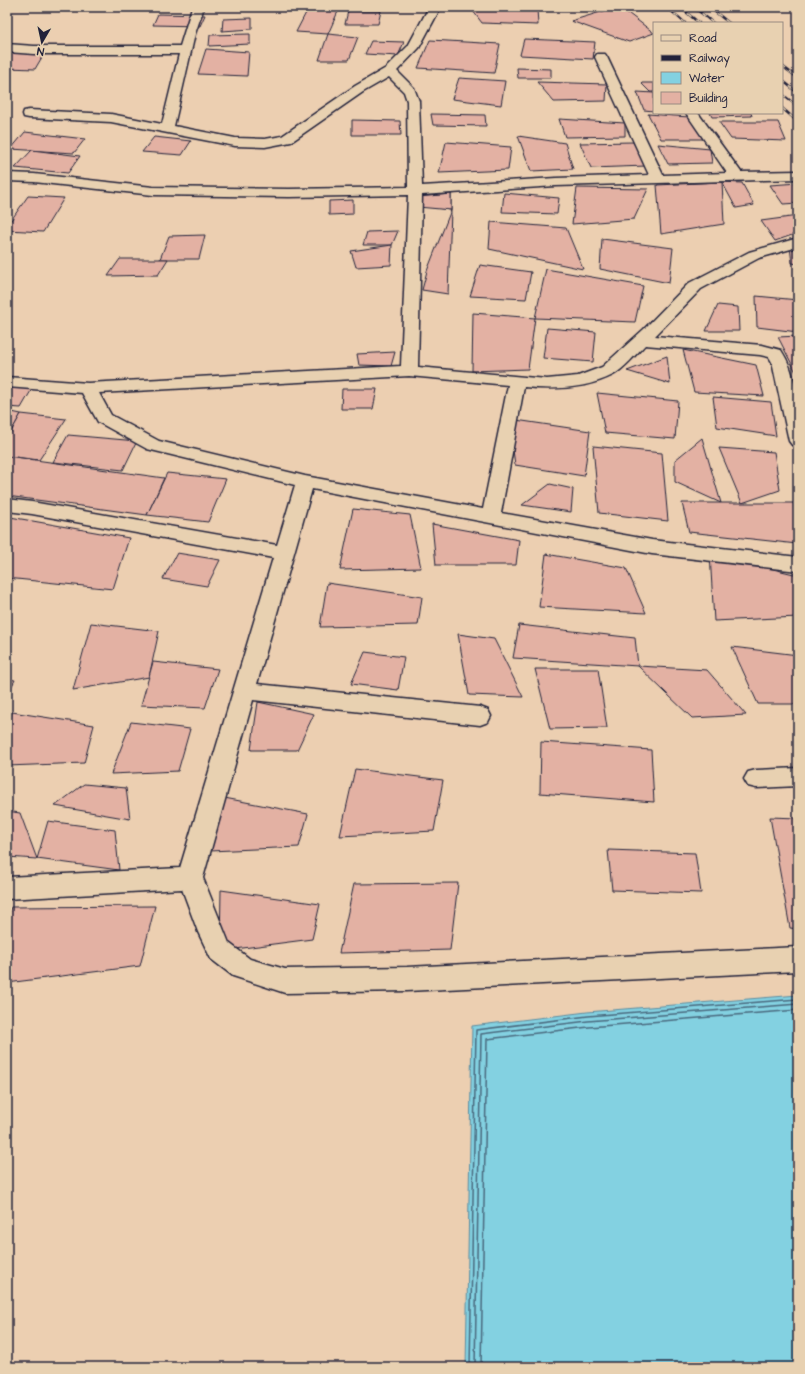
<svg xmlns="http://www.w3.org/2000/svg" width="805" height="1374" font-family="'Architects Daughter',sans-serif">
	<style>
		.water { fill: #83d1e1; stroke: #5c8b9f }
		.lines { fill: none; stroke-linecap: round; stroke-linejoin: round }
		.shore { stroke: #49687d; stroke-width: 1.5 }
		.building { fill: #e3b1a3; stroke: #22223b }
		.minor-casing { stroke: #22223b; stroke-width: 3 }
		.minor { fill: #e8d1b1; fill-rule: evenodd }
		.rail-casing { stroke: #22223b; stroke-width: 2.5 }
		.rail { stroke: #e8d1b1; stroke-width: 1.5; stroke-dasharray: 5; stroke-linecap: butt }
	</style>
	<rect width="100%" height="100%" fill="#eccfb1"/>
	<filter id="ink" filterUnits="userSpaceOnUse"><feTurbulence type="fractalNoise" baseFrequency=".025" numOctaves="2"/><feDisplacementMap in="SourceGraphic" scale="8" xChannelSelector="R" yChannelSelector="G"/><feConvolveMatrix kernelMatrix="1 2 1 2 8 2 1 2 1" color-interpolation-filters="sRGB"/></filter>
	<g filter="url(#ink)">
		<path class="water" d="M798,995V1367H466L472,1026L587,1012Z"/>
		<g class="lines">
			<g class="shore">
				<path d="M470,1367L476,1030L588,1016L798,999"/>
				<path d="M475,1367L481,1034L588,1021L798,1004"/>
				<path d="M481,1367L487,1039L589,1027L798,1010"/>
			</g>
		</g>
		<g class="building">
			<path d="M309,7H340L328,34L296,32Z"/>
			<path d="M470,7L537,9L538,25L482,23Z"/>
			<path d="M617,7H620L654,33L629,42L571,21Z"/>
			<path d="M348,11H381L378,24H345Z"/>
			<path d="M158,14L205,15L200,26L153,25Z"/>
			<path d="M252,18V29L222,31L223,19Z"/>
			<path d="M250,34V44L209,46L210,35Z"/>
			<path d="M328,34L358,37L349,60H319Z"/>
			<path d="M524,39L595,42L593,59L520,55Z"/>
			<path d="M430,40L500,44L494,73L418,68Z"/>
			<path d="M371,41L404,42L398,56L365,54Z"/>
			<path d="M206,49L249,52L247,76L198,74Z"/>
			<path d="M7,51L45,52L35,69L7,68Z"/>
			<path d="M517,68L551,69V78H518Z"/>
			<path d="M459,78L505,81L501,105L452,99Z"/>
			<path d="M537,82L607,84L606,101L554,102Z"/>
			<path d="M641,83H654V92H650Z"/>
			<path d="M637,92L654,93V111L644,110Z"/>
			<path d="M710,113H751L752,116L712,117Z"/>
			<path d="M431,114L485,115L486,126L433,125Z"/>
			<path d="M648,114L689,117L704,139H661Z"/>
			<path d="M559,119L625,123V136L565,137Z"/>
			<path d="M352,120L400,121L401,135H352Z"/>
			<path d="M719,122H778L786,141L731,139Z"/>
			<path d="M25,132L85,139L74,153L11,149Z"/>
			<path d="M518,136L565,143L573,169L531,171Z"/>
			<path d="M154,137L191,141L182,155L142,152Z"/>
			<path d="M446,142L511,147L508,170L439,173Z"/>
			<path d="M633,142L646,166L591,168L580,143Z"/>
			<path d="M658,144L710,149L712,163L668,164Z"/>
			<path d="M32,150L80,156L68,173L15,168Z"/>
			<path d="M722,182L742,183L754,205L736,208Z"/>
			<path d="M722,182L724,224L661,234L657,185Z"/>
			<path d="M798,183V203L783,204L770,185Z"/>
			<path d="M577,188L648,189L634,219L572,224Z"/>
			<path d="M423,191L451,194V210L428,207Z"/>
			<path d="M504,193L559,198L557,214L502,212Z"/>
			<path d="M451,194V210L418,207V197Z"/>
			<path d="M28,196L64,198L43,232L7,230V226Z"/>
			<path d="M353,200V214L329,215V201Z"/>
			<path d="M451,210L448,294L422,290L427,271Z"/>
			<path d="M798,216V233L775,241L761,221Z"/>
			<path d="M491,222L566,228L583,269L489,249Z"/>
			<path d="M398,231L392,245H363L367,232Z"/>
			<path d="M205,235L199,259H160L169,236Z"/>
			<path d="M602,239L673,248L669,283L600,269Z"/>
			<path d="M789,239H798V264L792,263Z"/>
			<path d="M392,245L391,265L356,267L351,251Z"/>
			<path d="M120,259H168L158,275L108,276Z"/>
			<path d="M480,265L531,272L526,299L470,296Z"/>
			<path d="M546,269L643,286L635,322L535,318Z"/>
			<path d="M756,296L798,300V332L757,327Z"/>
			<path d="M718,305L738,307L739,331H706Z"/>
			<path d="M473,313L535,318L528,369L472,371Z"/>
			<path d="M547,328L596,332L593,362L543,358Z"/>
			<path d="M798,336V376L778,337Z"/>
			<path d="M683,350L756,365L764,396L694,392Z"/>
			<path d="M395,352L391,366L359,365L357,354Z"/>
			<path d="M667,356L670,384L627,371Z"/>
			<path d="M7,387L32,389L21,408L7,407Z"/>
			<path d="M342,389H377L373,409H341Z"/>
			<path d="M597,393L678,401L675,439L605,433Z"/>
			<path d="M713,397L771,402L776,436L717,427Z"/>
			<path d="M7,411L21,414L7,439Z"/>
			<path d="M21,414L66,419L39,460L7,456V439Z"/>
			<path d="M509,419L590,431L584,476L515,465Z"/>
			<path d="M68,435L137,441L123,470L53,462Z"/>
			<path d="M702,438L721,503L675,482V460Z"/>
			<path d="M593,446L662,453L668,521L599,513Z"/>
			<path d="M719,448L774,452L780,490L742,503Z"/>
			<path d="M7,456L164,478L147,515L7,496Z"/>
			<path d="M167,473L226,479L208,522L147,515Z"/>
			<path d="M550,484L573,489L571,512L522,505Z"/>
			<path d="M682,503H794L797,544L689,532Z"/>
			<path d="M353,509L410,515L421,568L340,570Z"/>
			<path d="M10,517L129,538L113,589L7,578V523Z"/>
			<path d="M432,524L519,540L516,565H436Z"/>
			<path d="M177,553L220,560L207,586L163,579Z"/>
			<path d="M546,554L626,568L646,613L539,607Z"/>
			<path d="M710,554L798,575V617L714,621Z"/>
			<path d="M327,583L422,597L418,625L320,627Z"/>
			<path d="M91,623L159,631L149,677L73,690Z"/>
			<path d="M519,625L635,638L638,666L513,658Z"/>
			<path d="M458,634L494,639L523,697L469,695Z"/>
			<path d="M732,647L798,655V704H758Z"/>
			<path d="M365,652L404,657L398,690L351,684Z"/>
			<path d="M153,662L218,669L205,708L141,705Z"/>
			<path d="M638,666L707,670L746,715L692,718Z"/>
			<path d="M535,669H598L607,728L550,729Z"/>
			<path d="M7,679L15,680L7,695Z"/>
			<path d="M258,702L314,714L297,750H251Z"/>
			<path d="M12,712L94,725L84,763L7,766V737Z"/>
			<path d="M131,722L190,729L178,771L111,774Z"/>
			<path d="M541,742L651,750L654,802L540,793Z"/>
			<path d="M355,769L443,780L434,831L340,836Z"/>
			<path d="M84,784L126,788L130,819L55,806Z"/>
			<path d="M214,796L308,814L299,847L210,851Z"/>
			<path d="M7,811L20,813L37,859L7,857Z"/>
			<path d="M770,817L798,818V929L790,928Z"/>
			<path d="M48,821L115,830L119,870L37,859Z"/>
			<path d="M608,850L695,853L701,893L612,890Z"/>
			<path d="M458,883L450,950L339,953L354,884Z"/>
			<path d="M221,890L320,904L312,939L220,951Z"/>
			<path d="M155,906L140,966L7,983V921L11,907Z"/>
		</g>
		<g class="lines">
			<g class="minor-casing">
				<g id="minor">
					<path d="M192,7H204L195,34L174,126L235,138L265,139L282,136L355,86L386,68L408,46L429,7H441L419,48L397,71L414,88L419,101L422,186L556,178L649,175L595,57L597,54H605L607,57L663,175L727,173L686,113H698L741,172L798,171V179L556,186L422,195L418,367L547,379L578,376L602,367L644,329L689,283L749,252L798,238V247L759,258L701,289L655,336L762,345L781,350C800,378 798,415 798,447L792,445L789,441L772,362L769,357L760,355L645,345C636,354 624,369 613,375C586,389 554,390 524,387L501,513L652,540L798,557V571L652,554L312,489L257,684L480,707L488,710L491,716L488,722L480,725L253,700L203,878L229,943L250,959L285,969L407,967L798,947V971L407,991L285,993L233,976L211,959L198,932L182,889L7,899V877L180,868L273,558L32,514L7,511V499L32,502L277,545L295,485L147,449L98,422L82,393L7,387V377L88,383L401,366L408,195L289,197L153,195L34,182L7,181V173L34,174L153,187L289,189L408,187L407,101L404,92L389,77L363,92L291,142L265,147L235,146L111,122L29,118L24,117L23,114L24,111L29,110L111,114L162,124L179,54H34L7,52V44L34,46H180ZM409,376L508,385L483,509L305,476L159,441L111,415L99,393Z"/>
					<path d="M798,768V786L756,788L748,786L744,779L748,772L756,770Z"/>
				</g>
			</g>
			<use href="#minor" class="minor"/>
			<g class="rail-casing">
				<g id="rail">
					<path d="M667,7L685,23"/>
					<path d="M680,7L699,23"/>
					<path d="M694,7L713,23"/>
					<path d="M709,7L729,23"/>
					<path d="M782,66L798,78"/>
					<path d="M782,80L798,93"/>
					<path d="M782,94L798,107"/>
					<path d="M782,108L798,122"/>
				</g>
			</g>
			<use href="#rail" class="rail"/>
		</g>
	</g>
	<rect width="805" height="1374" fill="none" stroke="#e8d1b1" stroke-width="24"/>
	<rect x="12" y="12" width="781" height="1350" fill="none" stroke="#22223b" stroke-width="1.5" filter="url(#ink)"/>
	<rect x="653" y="22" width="130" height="92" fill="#e8d1b1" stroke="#998b82"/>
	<rect x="661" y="35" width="20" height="6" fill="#e8d1b1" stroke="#998b82"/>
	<text x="689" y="42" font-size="12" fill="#22223b">Road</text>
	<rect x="661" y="55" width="20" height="6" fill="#22223b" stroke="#998b82"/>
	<text x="689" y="62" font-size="12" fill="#22223b">Railway</text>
	<rect x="661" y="72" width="20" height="12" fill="#83d1e1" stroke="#998b82"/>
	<text x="689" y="82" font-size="12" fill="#22223b">Water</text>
	<rect x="661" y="92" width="20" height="12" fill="#e3b1a3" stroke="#998b82"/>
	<text x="689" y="102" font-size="12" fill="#22223b">Building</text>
	<g transform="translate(42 42) rotate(189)" stroke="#e8d1b1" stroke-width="3" paint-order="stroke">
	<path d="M0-3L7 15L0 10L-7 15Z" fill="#22223b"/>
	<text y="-6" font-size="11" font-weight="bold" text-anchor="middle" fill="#22223b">N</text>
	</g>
</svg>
